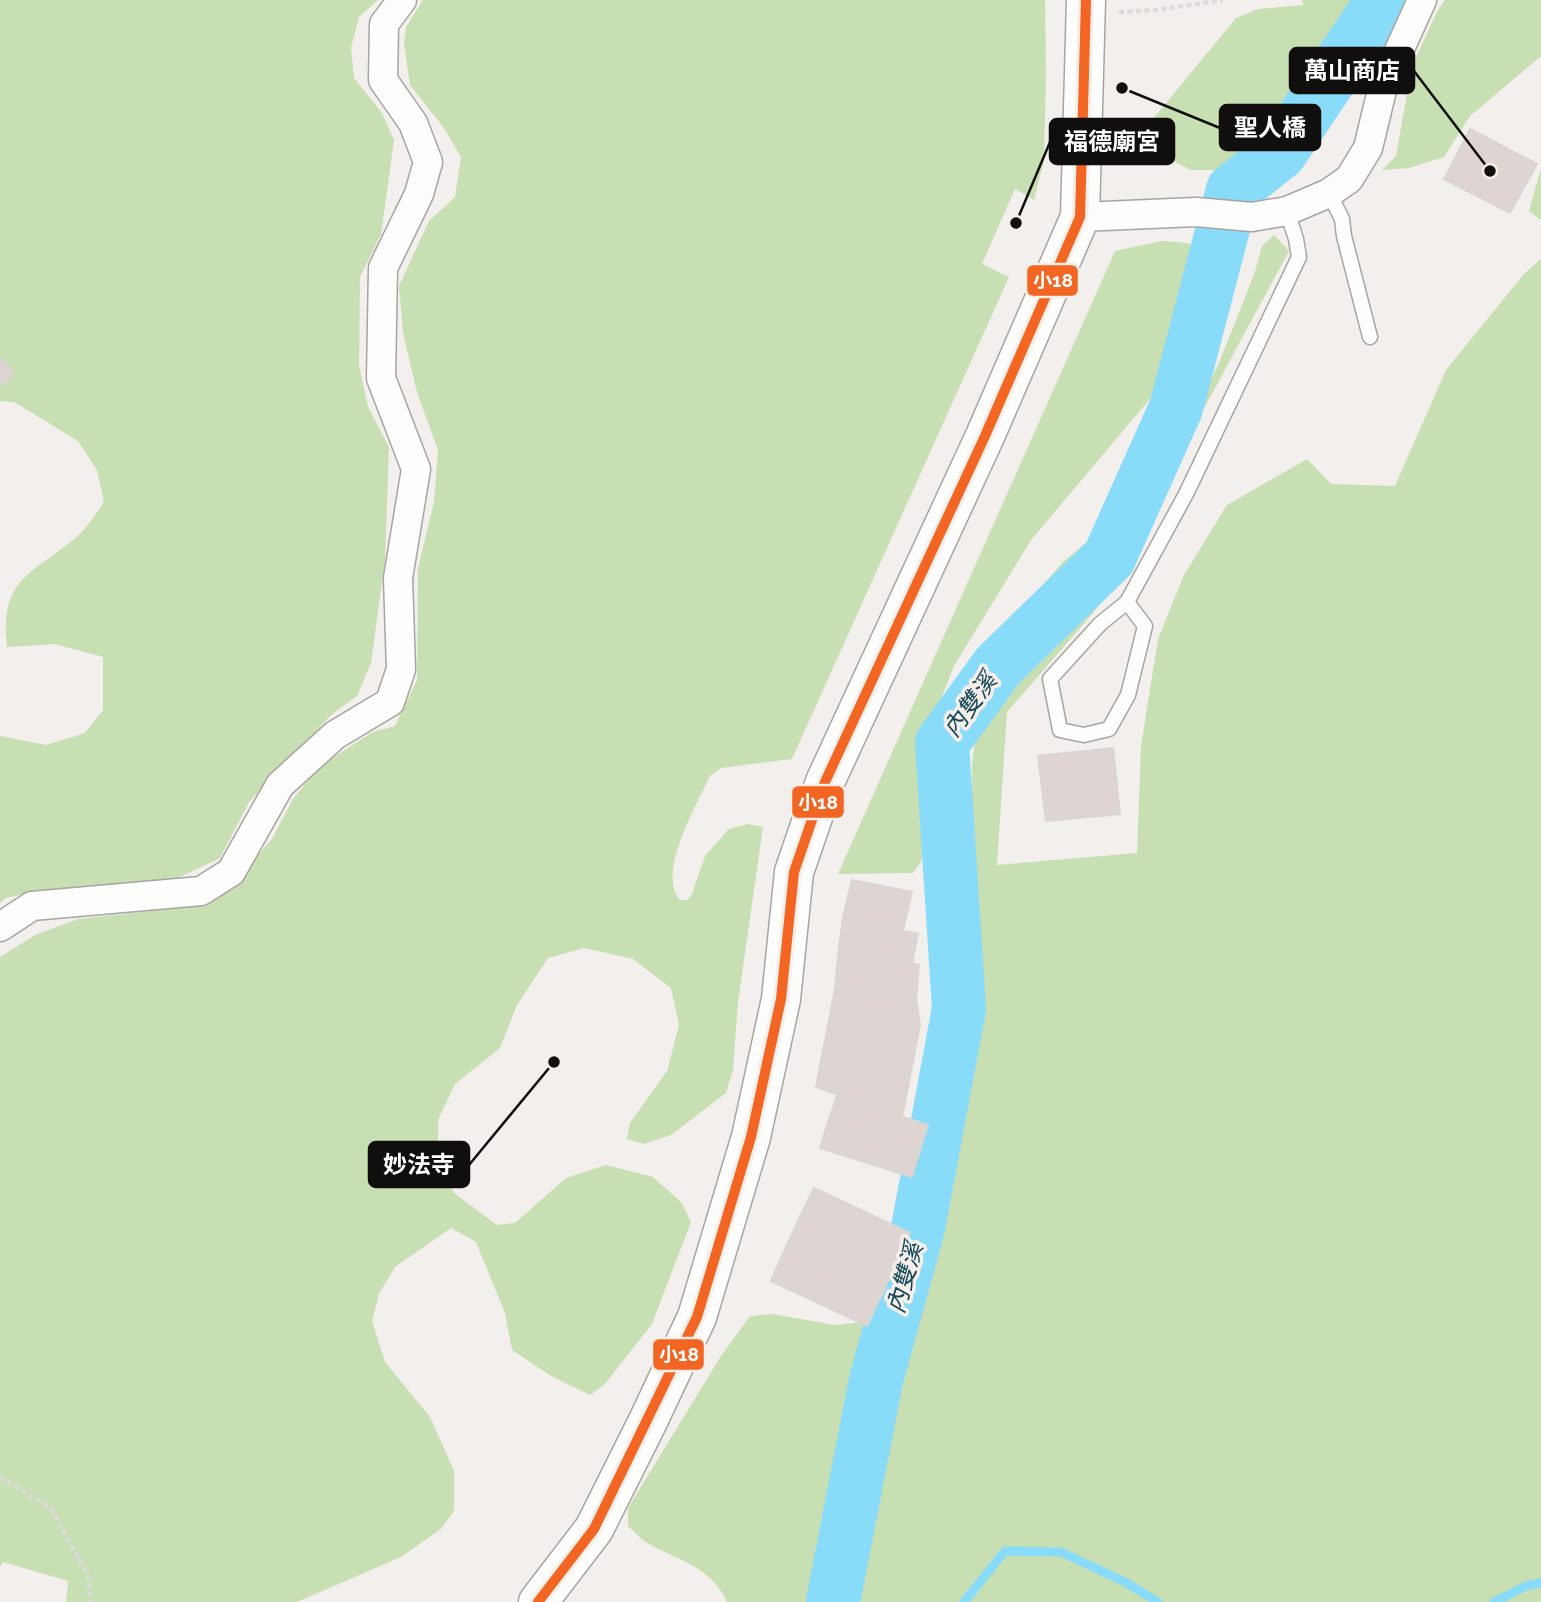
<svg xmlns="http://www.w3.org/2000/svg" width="1541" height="1602" font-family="Raleway,'Noto Sans TC',sans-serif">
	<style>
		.green { fill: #c8deb3 }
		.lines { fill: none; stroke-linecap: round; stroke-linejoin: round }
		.stream { stroke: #89dcf9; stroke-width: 9 }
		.river { stroke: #89dcf9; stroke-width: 54 }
		.building { fill: #ded5d2; stroke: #d8d5d3; stroke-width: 2 }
		.lane-casing { stroke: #a7a4a2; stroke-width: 17 }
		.street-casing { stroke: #a7a4a2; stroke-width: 31 }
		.secondary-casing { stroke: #a7a4a2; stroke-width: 41 }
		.path { stroke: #dcdbd9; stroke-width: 4.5; stroke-dasharray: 5 3.5; stroke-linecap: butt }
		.lane { stroke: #fdfdfc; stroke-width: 14 }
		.street { stroke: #fdfdfc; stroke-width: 28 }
		.secondary { stroke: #fdfdfc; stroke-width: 38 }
		.bus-1-casing { stroke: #f6eee8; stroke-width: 16 }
		.bus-1 { stroke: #f26522; stroke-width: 10 }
		.labels { text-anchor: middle; stroke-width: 7; stroke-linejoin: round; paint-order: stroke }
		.water-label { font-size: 24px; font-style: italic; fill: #134759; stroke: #f6eee8 }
		.leader { fill: none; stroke: #110f0d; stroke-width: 2.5 }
		.callout-dot { fill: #110f0d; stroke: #f6eee8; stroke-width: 2.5 }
		.callout { fill: #110f0d; stroke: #110f0d; stroke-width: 2.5 }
		.callout-label { font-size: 24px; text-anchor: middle; font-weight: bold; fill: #fff }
		.line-badge { stroke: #f6eee8; stroke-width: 2.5 }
		.badge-label { font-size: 19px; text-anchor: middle; font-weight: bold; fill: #fff }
	</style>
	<rect width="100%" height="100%" fill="#f2efec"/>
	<g class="green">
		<path d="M0,0H378L359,17L351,48L354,78L382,113L394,140L381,234L360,277L359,365L368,407L389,447L385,560L371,663L357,696L331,715L249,802L220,858L178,878L39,891L6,898L0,903V736L46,745L85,733L103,710V657L55,644L7,647C0,579 30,575 73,540C85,531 95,515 104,502L97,470L78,441L14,402L0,401Z"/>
		<path d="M423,0H1045L1046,73L1044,160L1034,200L1015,189L982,264L1009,277L792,759L721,768L710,776C697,804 656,874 680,900H688L692,894L705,856L729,829L748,824L763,827L738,1002L733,1070L726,1093L671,1135L644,1144L627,1139L630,1123L667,1071L679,1025L671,988L633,959L584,948L548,958L517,1005L500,1048L455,1084L438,1120V1163L454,1193L497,1225L515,1223L566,1178L606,1165L653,1177L681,1202L691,1222L652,1324L604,1385L590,1395L551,1376L512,1350L505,1313L476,1242L451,1228L395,1267L379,1294L372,1321L385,1362L430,1417L454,1471V1511L441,1529L401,1557L297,1602H66L68,1581L3,1562L0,1567V957L35,935L78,919L196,906L229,887L272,839L293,799L320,766L373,732L395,726L417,680L418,568L434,502L438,450L417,392L403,333L399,286L429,221L455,197L461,157L444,128L410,85L404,44L406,27Z"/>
		<path d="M1302,0H1378L1271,138L1252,158L1229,170H1191L1134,142L1236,18L1258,9L1303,5Z"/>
		<path d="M1445,0H1541V56L1470,116L1444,157L1409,168L1382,170L1396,156L1412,66L1437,12Z"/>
		<path d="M1541,168V220L1529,211Z"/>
		<path d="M1274,235L1289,251L1094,612L1007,712L997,865L1137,853L1141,746L1158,639L1184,575L1227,505L1307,459L1331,484L1395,486L1446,370L1523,275L1541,259V1602H727C710,1566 681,1562 649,1544C641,1540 635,1532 628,1526V1508L721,1356L750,1316L772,1314L835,1325L906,1318L920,1285L957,1108L973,1017L971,852L972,766L982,679L994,650L1010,623L1063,562L1127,508L1180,440L1219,363L1255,272L1262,246Z"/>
		<path d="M1162,241C1181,243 1201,241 1210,259L1206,275L1154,394L1031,540L954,666L926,737L921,780L924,847L921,862L913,873L838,874L1115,251Z"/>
	</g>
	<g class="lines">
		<g class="stream">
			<path d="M964,1602L1005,1551L1061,1552L1125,1582L1158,1602"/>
			<path d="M1494,1602L1526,1586L1541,1583"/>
		</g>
		<path class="river" d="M833,1602L876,1380L918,1228L959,1009L942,743L998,666L1109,558L1176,408L1233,190L1280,153L1383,0"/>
	</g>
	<g class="building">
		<path d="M1470,129L1537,164L1510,213L1444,179Z"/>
		<path d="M0,358L14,373L0,386Z"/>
		<path d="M1113,748L1120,814L1046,821L1038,756Z"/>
		<path d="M852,880L912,892L903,930L843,918Z"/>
		<path d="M843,918L918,934L912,963L839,948Z"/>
		<path d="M839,948L919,965L916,999L835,989Z"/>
		<path d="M835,989L916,999L920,1025L902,1117L816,1087Z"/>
		<path d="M837,1096L928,1125L919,1154L827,1125Z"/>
		<path d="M827,1125L919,1154L912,1177L820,1148Z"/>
		<path d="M814,1188L910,1233L898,1260L801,1215Z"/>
		<path d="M801,1215L898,1260L882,1294L785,1249Z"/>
		<path d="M785,1249L882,1294L867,1326L771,1281Z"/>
	</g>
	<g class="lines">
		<g class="lane-casing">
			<g id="lane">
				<path d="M1329,193L1342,219L1344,236L1370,337"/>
				<path d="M1127,602L1145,626L1128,695L1109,729L1084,735L1060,730L1050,679L1100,624L1127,602L1186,494L1299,257L1296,239L1287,211"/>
			</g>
		</g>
		<g class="street-casing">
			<g id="street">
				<path d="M1080,217L1196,212L1252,217L1287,211L1329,193L1349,179L1368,148L1383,86L1422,0"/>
				<path d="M0,927L32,906L201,891L231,872L280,785L335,735L390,702L401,669L398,578L416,469L381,378L383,268L419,194L428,162L413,123L383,80L384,24L402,0"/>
			</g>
		</g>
		<g class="secondary-casing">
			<path id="secondary" d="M538,1602L594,1529L648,1421L697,1317L751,1137L781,999L794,872L825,782L985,436L1080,217L1086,0"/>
		</g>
		<g class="path">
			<path d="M1119,12L1157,10L1223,0"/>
			<path d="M0,1477L51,1508L88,1575L91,1602"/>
		</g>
		<use href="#lane" class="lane"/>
		<use href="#street" class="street"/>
		<use href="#secondary" class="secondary"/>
		<g class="bus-1-casing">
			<path id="bus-1" d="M538,1602L594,1529L697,1317L751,1137L781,999L794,872L825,782L985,436L1080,217L1086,0"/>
		</g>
		<use href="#bus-1" class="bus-1"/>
	</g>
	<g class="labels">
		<g class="water-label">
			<text transform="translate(970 705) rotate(-54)" y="8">內雙溪</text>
			<text transform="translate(905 1278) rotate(-74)" y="8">內雙溪</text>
		</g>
	</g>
	<path class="leader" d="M1490 171L1414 71M1122 88L1220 128M1016 223L1050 142M554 1062L469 1165"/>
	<g class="callout-dot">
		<circle cx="1490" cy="171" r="7"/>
		<circle cx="1122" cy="88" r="7"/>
		<circle cx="1016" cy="223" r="7"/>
		<circle cx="554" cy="1062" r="7"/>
	</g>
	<g class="callout">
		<rect x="1290" y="48" width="124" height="45" rx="7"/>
		<rect x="1220" y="105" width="100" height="45" rx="7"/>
		<rect x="1050" y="119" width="124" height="45" rx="7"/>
		<rect x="369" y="1142" width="100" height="45" rx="7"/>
	</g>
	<g class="callout-label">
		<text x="1352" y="79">萬山商店</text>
		<text x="1270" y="136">聖人橋</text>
		<text x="1112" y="150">福德廟宮</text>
		<text x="419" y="1173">妙法寺</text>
	</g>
	<g class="line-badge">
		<rect x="1026" y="264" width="53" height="33" rx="7" fill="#f26522"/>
		<rect x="791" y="785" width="54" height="34" rx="7" fill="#f26522"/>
		<rect x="652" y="1338" width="53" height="33" rx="7" fill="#f26522"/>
	</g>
	<g class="badge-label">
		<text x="1053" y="287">小18</text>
		<text x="818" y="809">小18</text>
		<text x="679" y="1361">小18</text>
	</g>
</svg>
